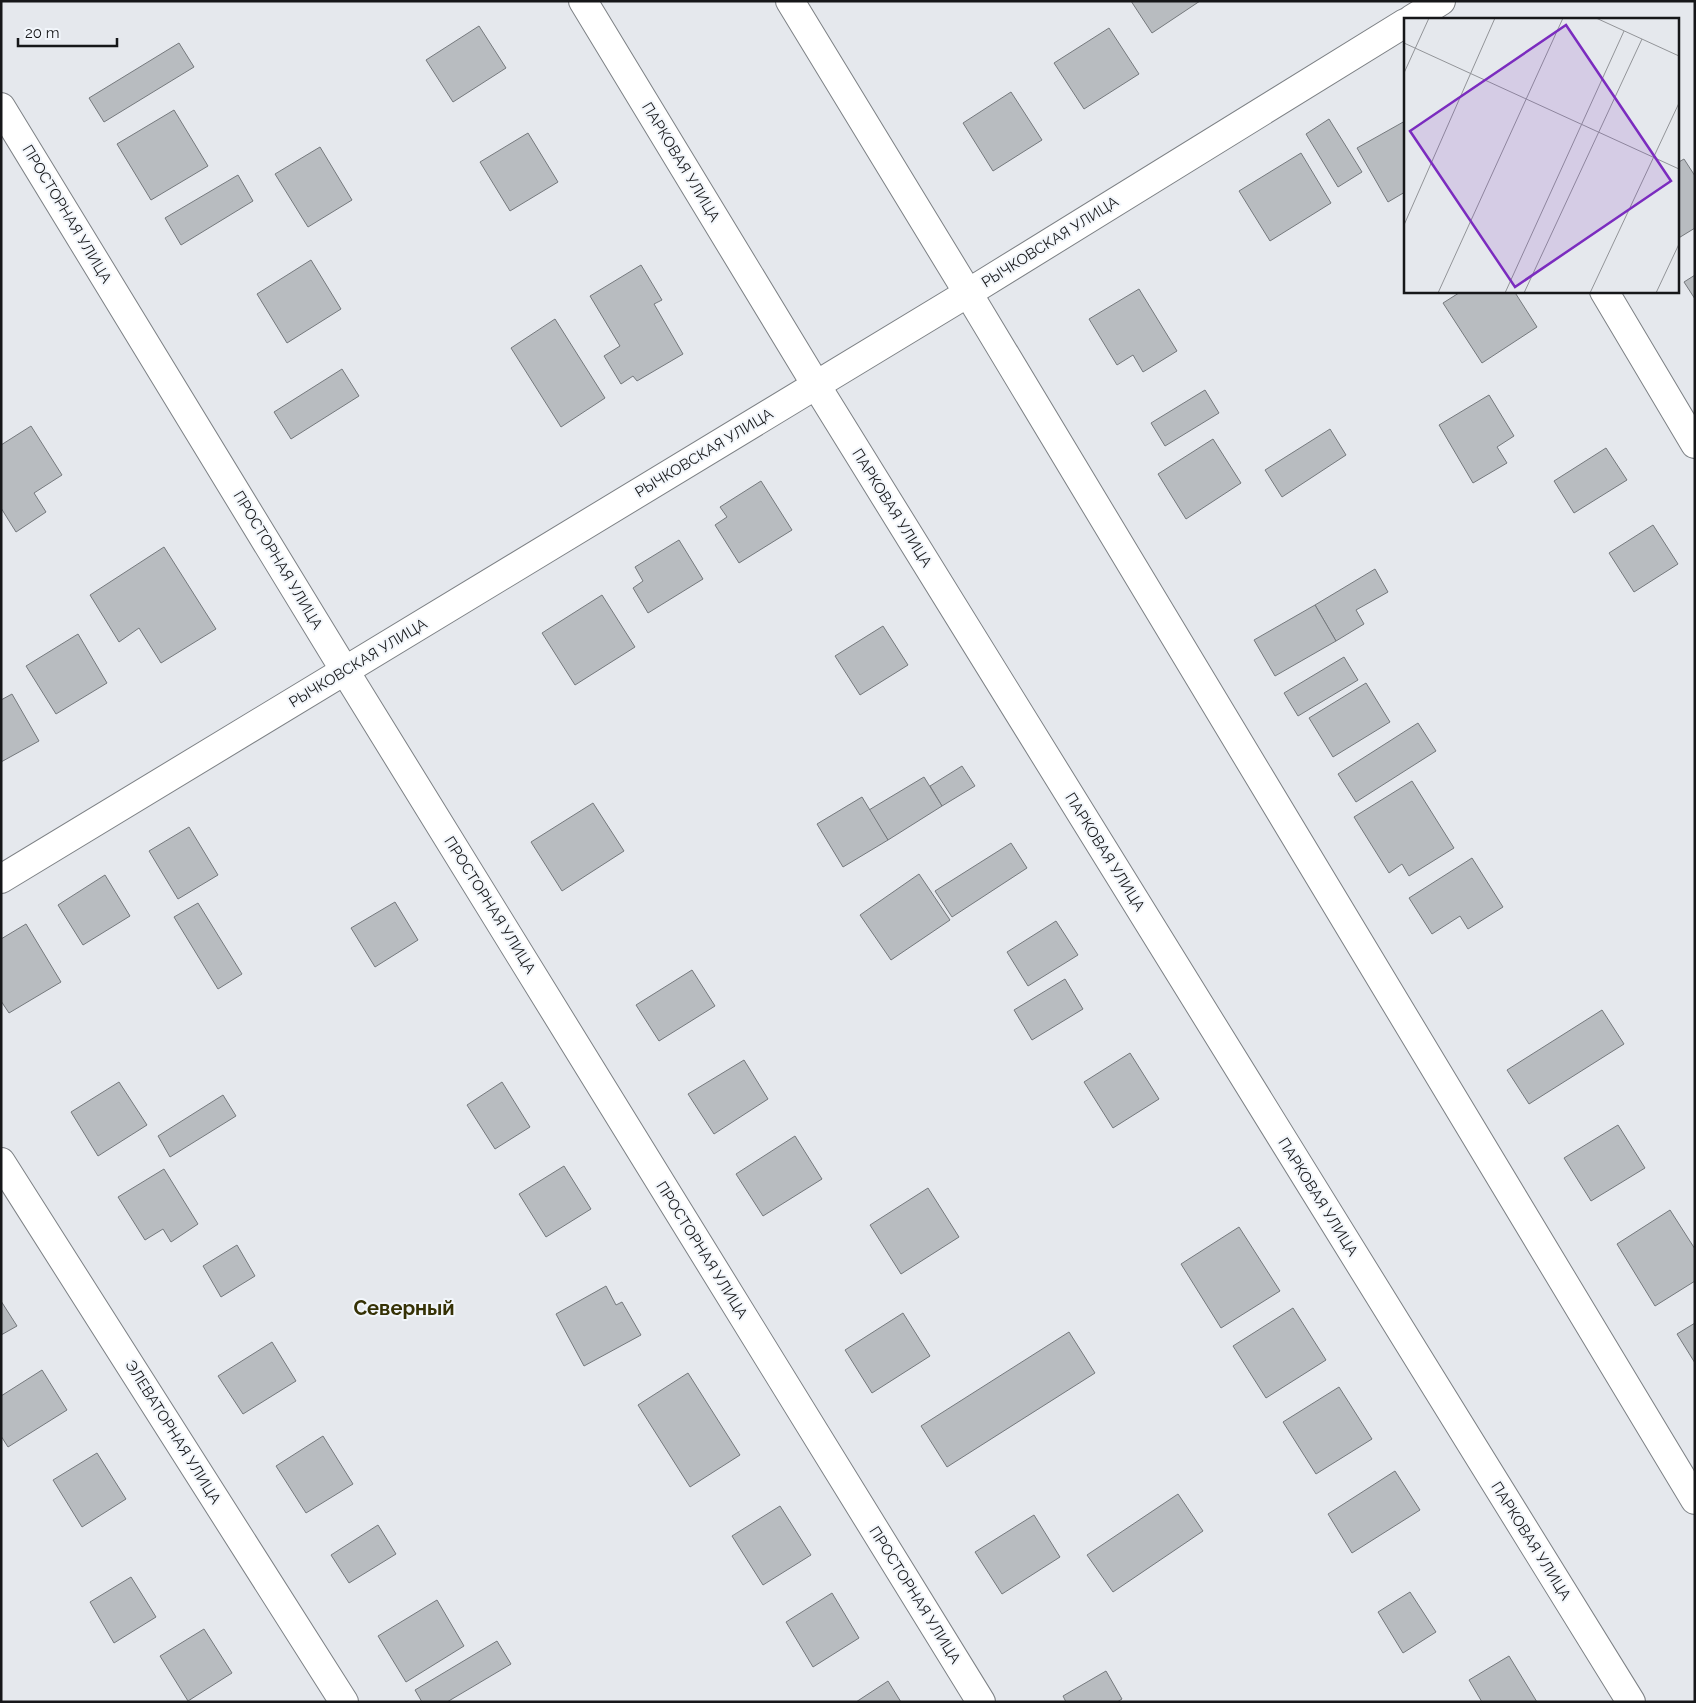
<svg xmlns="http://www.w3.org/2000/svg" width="1696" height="1703" font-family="Raleway,sans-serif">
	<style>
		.building { fill: #b8bcc0; stroke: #75797d }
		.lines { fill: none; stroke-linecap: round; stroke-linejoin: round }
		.street-casing { stroke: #7d8185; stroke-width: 30 }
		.street { stroke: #fff; stroke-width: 28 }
		.labels { text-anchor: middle; stroke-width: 4; stroke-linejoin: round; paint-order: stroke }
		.street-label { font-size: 15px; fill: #161719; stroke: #f2f6fb }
		.district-label { font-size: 20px; font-weight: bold; fill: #353105; stroke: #f2f6fb }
		.inset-road { fill: none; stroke: #929498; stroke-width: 1 }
		.view { fill: #7b2cbf; fill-opacity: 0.15; stroke: #7b2cbf; stroke-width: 2.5 }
		.inset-edge { fill: none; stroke: #161719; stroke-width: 2.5 }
	</style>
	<rect width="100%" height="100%" fill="#e5e8ed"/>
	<g class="building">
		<path d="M1131,1H1200L1152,33Z"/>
		<path d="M479,26L506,68L453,102L426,60Z"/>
		<path d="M1109,28L1139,74L1084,109L1054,63Z"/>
		<path d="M179,43L194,67L104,122L89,98Z"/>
		<path d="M1011,92L1042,140L993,171L963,123Z"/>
		<path d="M174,110L208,166L151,200L117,144Z"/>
		<path d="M1329,119L1362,172L1338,187L1306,134Z"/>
		<path d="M1405,121V192L1388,202L1357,148Z"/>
		<path d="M528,133L558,182L510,211L480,162Z"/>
		<path d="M320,147L352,200L308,227L275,174Z"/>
		<path d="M1301,153L1331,203L1270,241L1239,191Z"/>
		<path d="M1684,159L1695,176V228L1677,239V163Z"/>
		<path d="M238,175L253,201L181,245L165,218Z"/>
		<path d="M311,260L341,309L287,343L257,294Z"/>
		<path d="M641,265L662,300L654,304L683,354L637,381L633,376L621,384L604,356L620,346L590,296Z"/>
		<path d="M1695,275V299L1684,282Z"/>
		<path d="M1139,289L1177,351L1143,372L1133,355L1117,365L1089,319Z"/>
		<path d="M1462,291H1514L1537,327L1482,363L1443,303Z"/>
		<path d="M555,319L605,398L561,427L511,348Z"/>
		<path d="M342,369L359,396L291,439L274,412Z"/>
		<path d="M1205,390L1219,413L1165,446L1151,423Z"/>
		<path d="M1489,395L1514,436L1497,447L1507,463L1473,483L1439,425Z"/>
		<path d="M31,426L62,475L34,493L46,512L16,532L1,508V445Z"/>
		<path d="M1330,429L1346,455L1282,497L1265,470Z"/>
		<path d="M1213,439L1241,483L1186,519L1158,474Z"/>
		<path d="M1606,448L1627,480L1574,513L1554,481Z"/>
		<path d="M761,481L792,530L739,563L715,525L727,517L720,507Z"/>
		<path d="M1653,525L1678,564L1634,592L1609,553Z"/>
		<path d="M679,540L703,579L648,613L633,588L643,581L635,567Z"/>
		<path d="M164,547L216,629L161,663L139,628L119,642L90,595Z"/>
		<path d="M1375,569L1388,592L1356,610L1364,624L1336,641L1315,605Z"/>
		<path d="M602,595L635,647L575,685L542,633Z"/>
		<path d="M1315,605L1336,641L1275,676L1254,640Z"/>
		<path d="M883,626L908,665L860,695L835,656Z"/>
		<path d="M78,634L107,683L56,714L26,666Z"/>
		<path d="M1344,657L1358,680L1298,716L1284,693Z"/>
		<path d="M1366,683L1390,722L1333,757L1309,718Z"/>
		<path d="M12,694L39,741L1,762V700Z"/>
		<path d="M1418,723L1436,751L1356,802L1338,774Z"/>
		<path d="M962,766L975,786L942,806L930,786Z"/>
		<path d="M924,777L942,806L888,840L869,810Z"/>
		<path d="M1412,781L1454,848L1409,876L1402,864L1389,873L1354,817Z"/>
		<path d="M862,797L888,840L843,867L817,824Z"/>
		<path d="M593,803L624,851L562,891L531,842Z"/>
		<path d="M189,827L218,875L178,899L149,851Z"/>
		<path d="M1011,843L1027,868L952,917L935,891Z"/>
		<path d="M1472,858L1503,907L1468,929L1460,916L1432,934L1409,898Z"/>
		<path d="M919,874L950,920L891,960L860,915Z"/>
		<path d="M105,875L130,916L83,945L58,905Z"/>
		<path d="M395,902L418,940L375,967L351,928Z"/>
		<path d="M198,903L242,974L218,989L174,917Z"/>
		<path d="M1056,921L1078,955L1028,986L1007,952Z"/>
		<path d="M26,924L61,982L9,1013L1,1001V939Z"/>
		<path d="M692,970L715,1006L659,1041L636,1005Z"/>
		<path d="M1065,979L1083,1009L1032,1040L1014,1010Z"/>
		<path d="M1602,1010L1624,1044L1529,1104L1507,1070Z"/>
		<path d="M1130,1053L1159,1099L1113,1128L1084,1082Z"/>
		<path d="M744,1060L768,1099L714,1134L688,1094Z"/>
		<path d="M119,1082L147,1125L98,1156L71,1112Z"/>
		<path d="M502,1082L530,1127L495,1149L467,1105Z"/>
		<path d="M223,1095L236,1116L170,1157L158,1136Z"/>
		<path d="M1618,1125L1645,1168L1591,1201L1564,1158Z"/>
		<path d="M795,1136L822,1179L763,1216L736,1174Z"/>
		<path d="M564,1166L591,1209L546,1237L519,1194Z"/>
		<path d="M164,1169L198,1224L171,1242L163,1229L145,1240L118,1197Z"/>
		<path d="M928,1188L959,1237L901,1274L870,1225Z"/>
		<path d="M1670,1210L1695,1249V1281L1655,1306L1617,1244Z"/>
		<path d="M1239,1227L1280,1291L1221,1328L1181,1264Z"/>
		<path d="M237,1245L255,1276L221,1297L203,1266Z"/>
		<path d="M606,1286L616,1305L622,1302L641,1335L584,1366L556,1314Z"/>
		<path d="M1,1301L17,1326L1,1335Z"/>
		<path d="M1293,1308L1326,1360L1266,1398L1233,1346Z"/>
		<path d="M903,1313L930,1356L872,1393L845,1350Z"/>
		<path d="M1695,1323V1363L1677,1334Z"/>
		<path d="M1069,1332L1095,1373L947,1467L921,1426Z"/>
		<path d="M272,1342L296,1381L243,1414L218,1376Z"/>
		<path d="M42,1370L67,1410L8,1447L1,1436V1396Z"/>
		<path d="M688,1373L740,1455L690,1487L638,1405Z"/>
		<path d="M1339,1387L1372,1439L1316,1474L1283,1422Z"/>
		<path d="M323,1436L353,1484L306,1513L276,1466Z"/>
		<path d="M97,1453L126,1499L82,1527L53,1480Z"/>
		<path d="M1395,1471L1420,1510L1352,1553L1328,1514Z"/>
		<path d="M1178,1494L1203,1531L1113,1592L1087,1555Z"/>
		<path d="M780,1506L811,1555L763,1585L732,1536Z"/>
		<path d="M1034,1515L1060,1557L1002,1594L975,1552Z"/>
		<path d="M378,1525L396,1554L349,1583L331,1555Z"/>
		<path d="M131,1577L156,1617L114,1643L90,1602Z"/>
		<path d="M1410,1592L1436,1632L1403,1653L1378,1612Z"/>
		<path d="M832,1593L859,1638L813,1667L786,1622Z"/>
		<path d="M437,1600L464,1646L406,1682L378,1636Z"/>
		<path d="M204,1629L232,1673L188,1701L160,1656Z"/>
		<path d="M497,1641L511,1664L447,1702H422L415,1690Z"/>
		<path d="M1509,1656L1537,1702H1482L1469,1680Z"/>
		<path d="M1106,1671L1122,1699L1117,1702H1066L1063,1696Z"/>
		<path d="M888,1681L901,1702H856Z"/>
	</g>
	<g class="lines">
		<g class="street-casing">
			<g id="street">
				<path d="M583,1L816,385L1631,1702"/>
				<path d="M790,1L968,293L1695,1500"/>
				<path d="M1412,19L1441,1"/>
				<path d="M1,107L345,671L981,1702"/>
				<path d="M1604,291L1695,444"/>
				<path d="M1,879L968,293L1405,23"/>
				<path d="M1,1162L344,1702"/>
			</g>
		</g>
		<use href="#street" class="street"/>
	</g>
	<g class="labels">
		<g class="street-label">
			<text transform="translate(681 162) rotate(59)" y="5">ПАРКОВАЯ УЛИЦА</text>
			<text transform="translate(67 214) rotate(59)" y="5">ПРОСТОРНАЯ УЛИЦА</text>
			<text transform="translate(1050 242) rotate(-32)" y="5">РЫЧКОВСКАЯ УЛИЦА</text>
			<text transform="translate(704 453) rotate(-31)" y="5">РЫЧКОВСКАЯ УЛИЦА</text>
			<text transform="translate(892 508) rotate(58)" y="5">ПАРКОВАЯ УЛИЦА</text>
			<text transform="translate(278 560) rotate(59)" y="5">ПРОСТОРНАЯ УЛИЦА</text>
			<text transform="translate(358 663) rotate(-31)" y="5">РЫЧКОВСКАЯ УЛИЦА</text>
			<text transform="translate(1105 852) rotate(58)" y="5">ПАРКОВАЯ УЛИЦА</text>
			<text transform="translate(490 905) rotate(58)" y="5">ПРОСТОРНАЯ УЛИЦА</text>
			<text transform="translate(1318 1197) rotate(58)" y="5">ПАРКОВАЯ УЛИЦА</text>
			<text transform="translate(702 1250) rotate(58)" y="5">ПРОСТОРНАЯ УЛИЦА</text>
			<text transform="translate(173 1432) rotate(58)" y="5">ЭЛЕВАТОРНАЯ УЛИЦА</text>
			<text transform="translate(1531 1541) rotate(58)" y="5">ПАРКОВАЯ УЛИЦА</text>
			<text transform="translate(915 1595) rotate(58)" y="5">ПРОСТОРНАЯ УЛИЦА</text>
		</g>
		<g class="district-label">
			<text x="404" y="1315">Северный</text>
		</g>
	</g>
	<g transform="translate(1404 18)">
		<rect width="275" height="275" fill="#e5e8ed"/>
		<path class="inset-road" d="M192,0L275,38M0,25L275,151M0,55L25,0M0,207L91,0M34,275L159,0M101,275L220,13M120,275L238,21M186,275L275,85M252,275L275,226"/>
		<path class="view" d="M162,7L267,163L111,269L6,113Z"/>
		<rect width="275" height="275" class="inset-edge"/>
	</g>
	<rect width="1696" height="1703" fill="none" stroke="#161719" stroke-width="5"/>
	<path d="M18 38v8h99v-8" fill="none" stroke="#161719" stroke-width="2.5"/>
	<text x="25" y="38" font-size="15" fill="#161719" stroke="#f2f6fb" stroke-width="4" paint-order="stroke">20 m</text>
</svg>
